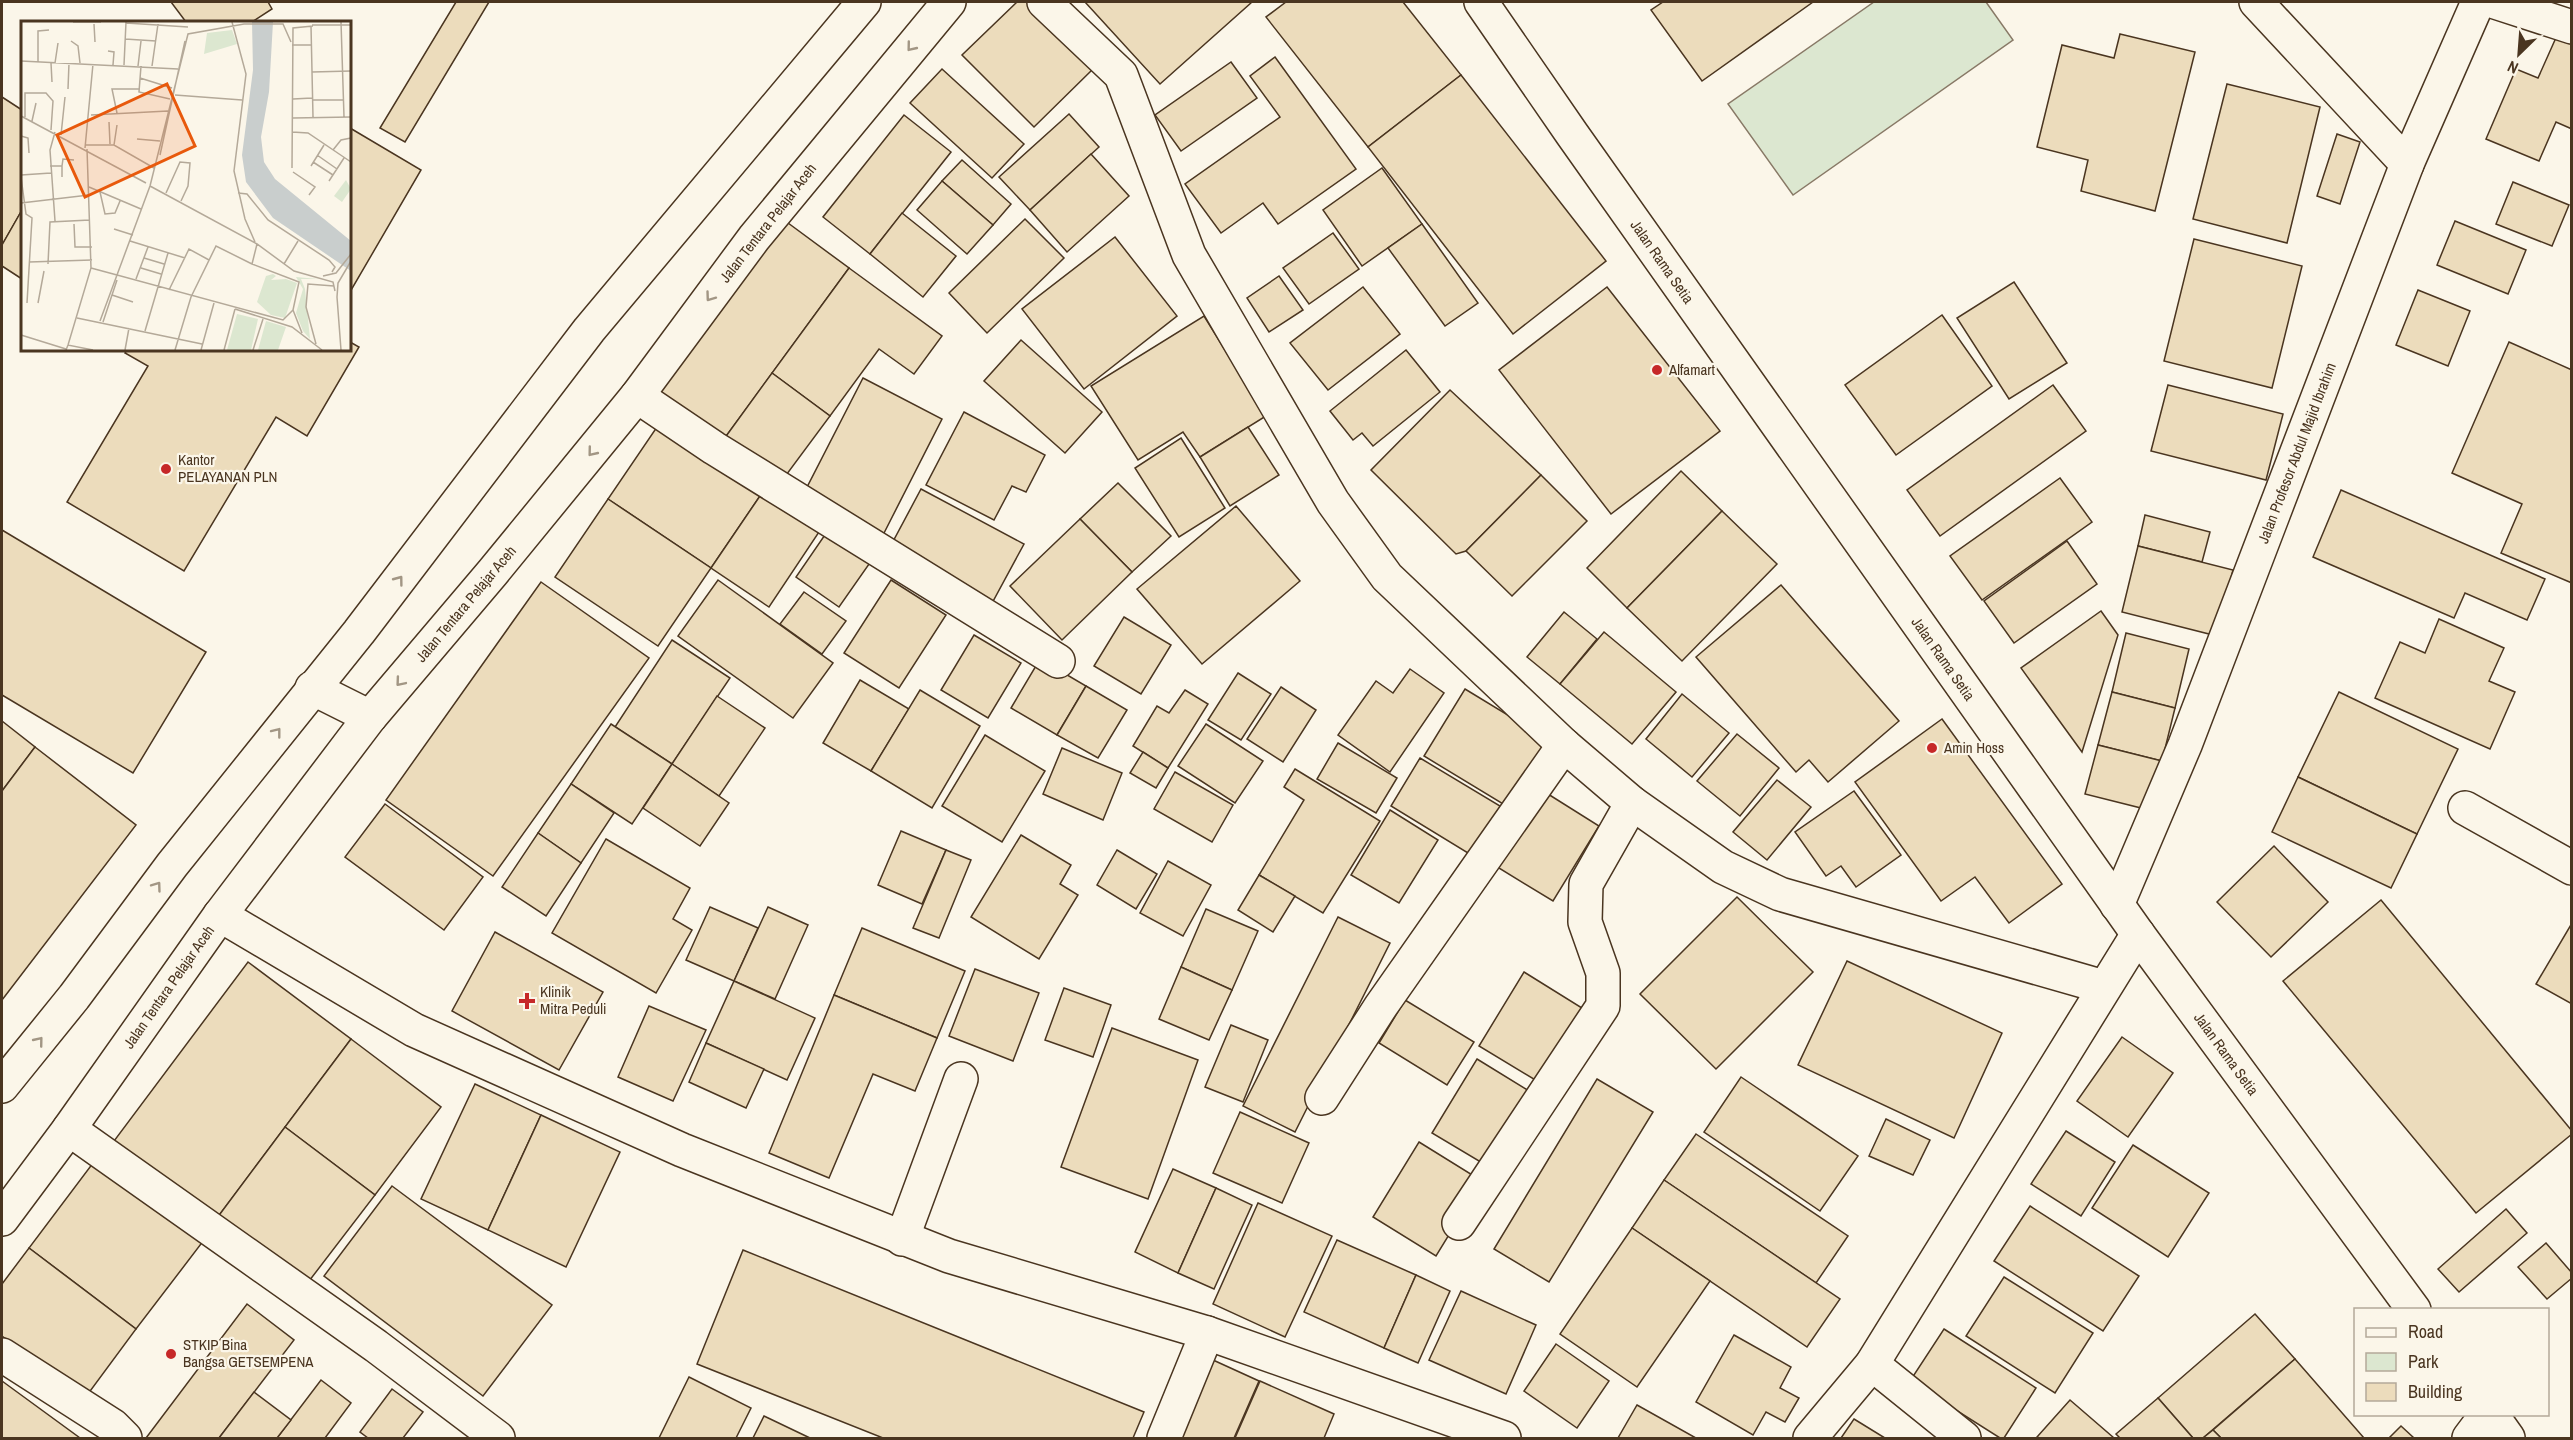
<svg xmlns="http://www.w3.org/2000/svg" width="2573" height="1440" font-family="'Archivo Narrow',sans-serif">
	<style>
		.green { fill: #dce7d0; stroke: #887966; stroke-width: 1.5 }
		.building { fill: #ecdcbc; stroke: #4a3520; stroke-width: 1.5 }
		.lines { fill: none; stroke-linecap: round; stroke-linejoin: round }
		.street-casing { stroke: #4a3520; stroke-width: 36 }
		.secondary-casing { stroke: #4a3520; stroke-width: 36 }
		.street { stroke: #fbf6e9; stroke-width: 33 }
		.secondary { stroke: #fbf6e9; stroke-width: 33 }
		.oneway { stroke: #a29684 }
		.poi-dot { fill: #c62828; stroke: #fbf6e9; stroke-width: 2 }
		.labels { text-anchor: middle; stroke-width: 4.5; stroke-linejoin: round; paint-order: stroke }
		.street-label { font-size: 15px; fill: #4a3520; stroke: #fbf6e9 }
		.poi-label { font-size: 15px; fill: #4a3520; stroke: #fbf6e9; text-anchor: start }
		.inset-road { fill: none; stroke: #b4a999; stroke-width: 1.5 }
		.view { fill: #e8590c; fill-opacity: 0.15; stroke: #e8590c; stroke-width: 3 }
		.inset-edge { fill: none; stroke: #4a3520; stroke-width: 3 }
	</style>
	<rect width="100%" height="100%" fill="#fbf6e9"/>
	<path class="green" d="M1874,2H1986L2013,40L1793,195L1728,104Z"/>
	<g class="building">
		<path d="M171,2H268L272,9L252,22H186Z"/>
		<path d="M456,2H489L405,142L380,128Z"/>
		<path d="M1017,2H1028L1094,68L1034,127L962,55Z"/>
		<path d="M1085,2H1252L1160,84Z"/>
		<path d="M1286,2H1403L1461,75L1368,147L1266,17Z"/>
		<path d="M1663,2H1813L1702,81L1651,10Z"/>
		<path d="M2559,31L2572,36V129L2556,122L2539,161L2486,139L2516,69L2538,78Z"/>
		<path d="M2120,34L2195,52L2155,211L2081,191L2088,160L2037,147L2062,45L2114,58Z"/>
		<path d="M1275,57L1356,169L1278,224L1263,203L1221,233L1185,184L1280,117L1250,76Z"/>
		<path d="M1231,62L1257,98L1181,151L1155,115Z"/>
		<path d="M942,69L1024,144L992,178L910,103Z"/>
		<path d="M1461,75L1606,261L1513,334L1368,147Z"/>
		<path d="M2227,84L2320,107L2287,243L2193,219Z"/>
		<path d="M2,97L22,110V210L2,245Z"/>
		<path d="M1069,114L1099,147L1030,210L999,177Z"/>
		<path d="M904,115L951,152L870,254L823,217Z"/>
		<path d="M350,128L421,170L350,292Z"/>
		<path d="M2337,134L2360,142L2340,204L2317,196Z"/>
		<path d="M1091,154L1129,196L1067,252L1030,210Z"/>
		<path d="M962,160L1011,204L993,225L942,181Z"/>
		<path d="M1382,168L1422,224L1362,266L1323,210Z"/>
		<path d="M942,181L993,225L967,254L917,210Z"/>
		<path d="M2513,182L2569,205L2552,246L2496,224Z"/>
		<path d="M22,210V279L2,266V245Z"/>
		<path d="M902,213L956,256L923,297L870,254Z"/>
		<path d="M1025,219L1064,258L987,333L949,293Z"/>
		<path d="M784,220L849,268L724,439L658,390Z"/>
		<path d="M2455,221L2526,250L2508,294L2437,265Z"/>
		<path d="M1422,224L1478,303L1445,326L1388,248Z"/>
		<path d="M1333,233L1359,269L1309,304L1283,268Z"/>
		<path d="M1115,237L1177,316L1084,389L1022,309Z"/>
		<path d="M2194,239L2302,266L2272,388L2164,361Z"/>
		<path d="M849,268L942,336L914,374L879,349L830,416L772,373Z"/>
		<path d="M1279,276L1303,310L1269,332L1247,298Z"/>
		<path d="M2014,282L2067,363L2009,399L1957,318Z"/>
		<path d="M1363,287L1400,334L1328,390L1290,343Z"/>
		<path d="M1607,287L1720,431L1611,514L1499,370Z"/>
		<path d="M2418,290L2470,311L2448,366L2396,345Z"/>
		<path d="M1942,315L1992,386L1896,455L1845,385Z"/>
		<path d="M1204,316L1266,416L1200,457L1183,432L1138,460L1091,386Z"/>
		<path d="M1021,340L1102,412L1065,453L984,381Z"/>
		<path d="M350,342L359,347L307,436L276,417L184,571L67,502L148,366L125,353L127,350H350Z"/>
		<path d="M2509,342L2572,370V583L2501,553L2522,504L2452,473Z"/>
		<path d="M1406,350L1440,392L1373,446L1362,433L1353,440L1330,411Z"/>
		<path d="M772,373L830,416L781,482L724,439Z"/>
		<path d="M863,378L942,419L883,535L803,495Z"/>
		<path d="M2053,385L2086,431L1940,536L1907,490Z"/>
		<path d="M2168,385L2283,414L2266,480L2151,451Z"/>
		<path d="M1450,390L1541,475L1466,551L1456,554L1371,470Z"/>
		<path d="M964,412L1045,455L1026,492L1012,486L994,520L926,485Z"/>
		<path d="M659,424L762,493L711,568L608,499Z"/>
		<path d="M1248,427L1279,475L1230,506L1200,457Z"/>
		<path d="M1181,438L1225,508L1179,537L1135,468Z"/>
		<path d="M1681,471L1722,511L1627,608L1587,568Z"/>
		<path d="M1541,475L1587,521L1512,596L1466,551Z"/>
		<path d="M2060,478L2092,522L1982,600L1950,556Z"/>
		<path d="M1118,483L1171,536L1132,572L1080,519Z"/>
		<path d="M921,489L1024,544L991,605L889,549Z"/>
		<path d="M2341,490L2545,579L2527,620L2465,593L2454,618L2313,557Z"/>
		<path d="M762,493L819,532L769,607L711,568Z"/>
		<path d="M608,499L711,568L658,646L555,577Z"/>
		<path d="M1236,506L1300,581L1202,664L1137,589Z"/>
		<path d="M1722,511L1777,564L1682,661L1627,608Z"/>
		<path d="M2145,515L2210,532L2202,562L2138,546Z"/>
		<path d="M1080,519L1132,572L1062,640L1010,586Z"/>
		<path d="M831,526L874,557L839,607L796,577Z"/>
		<path d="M2,530L206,652L133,773L2,695Z"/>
		<path d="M2067,541L2097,584L2014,643L1984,601Z"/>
		<path d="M2138,546L2233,570L2217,636L2122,612Z"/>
		<path d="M718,580L833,663L793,718L678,636Z"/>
		<path d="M891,580L946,615L899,688L844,653Z"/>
		<path d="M541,582L649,658L493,876L386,800Z"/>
		<path d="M1781,585L1899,721L1828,782L1809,760L1796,772L1696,657Z"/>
		<path d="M804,592L846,621L822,654L780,624Z"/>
		<path d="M2101,611L2118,635L2082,752L2021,668Z"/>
		<path d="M1564,612L1597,639L1560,684L1527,657Z"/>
		<path d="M1124,617L1171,645L1141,694L1094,666Z"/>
		<path d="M2439,619L2504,648L2489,681L2515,692L2490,749L2375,698L2400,642L2425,653Z"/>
		<path d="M1604,632L1676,692L1632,744L1560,684Z"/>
		<path d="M2126,633L2189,649L2175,708L2112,692Z"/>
		<path d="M974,635L1021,663L988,718L941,690Z"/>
		<path d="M672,640L730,678L672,764L615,727Z"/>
		<path d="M1040,659L1086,686L1057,735L1011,708Z"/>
		<path d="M1410,669L1444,693L1390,772L1338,735L1376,681L1393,693Z"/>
		<path d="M1238,673L1271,694L1241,740L1208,720Z"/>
		<path d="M860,680L909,709L871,771L823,743Z"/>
		<path d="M1086,686L1127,710L1098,758L1057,735Z"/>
		<path d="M1281,687L1316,710L1283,762L1247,739Z"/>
		<path d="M1465,689L1554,743L1513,810L1424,756Z"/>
		<path d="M920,690L980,726L932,808L871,771Z"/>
		<path d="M1185,690L1208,704L1168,768L1133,746L1157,706L1169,713Z"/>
		<path d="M2112,692L2175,708L2162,761L2098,745Z"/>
		<path d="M2339,692L2458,749L2417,834L2298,777Z"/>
		<path d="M1682,694L1729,733L1692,777L1646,739Z"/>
		<path d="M717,696L765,728L719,796L672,764Z"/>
		<path d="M1942,719L2062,884L2009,923L1975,877L1941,901L1855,782Z"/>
		<path d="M2,721L35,747L2,791Z"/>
		<path d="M611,724L672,764L632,824L571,784Z"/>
		<path d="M1206,724L1263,761L1235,803L1178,766Z"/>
		<path d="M1737,734L1779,768L1740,816L1697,781Z"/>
		<path d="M985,735L1045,771L1002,842L942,806Z"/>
		<path d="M1338,743L1397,778L1376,813L1317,779Z"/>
		<path d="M2098,745L2162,761L2149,810L2085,794Z"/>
		<path d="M35,747L136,825L2,1000V791Z"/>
		<path d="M1062,748L1122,773L1103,820L1043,794Z"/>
		<path d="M1143,752L1168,768L1156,788L1130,773Z"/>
		<path d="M1420,758L1510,812L1481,861L1391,806Z"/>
		<path d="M672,764L729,803L700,846L643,808Z"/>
		<path d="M1295,769L1380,821L1323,913L1259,875L1304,800L1284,787Z"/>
		<path d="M1175,772L1233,805L1212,842L1154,809Z"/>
		<path d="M2298,777L2417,834L2391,888L2272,832Z"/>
		<path d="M1777,780L1811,807L1767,860L1733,832Z"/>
		<path d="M571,784L614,813L581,863L538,833Z"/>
		<path d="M1540,789L1599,826L1553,901L1494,865Z"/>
		<path d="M1854,791L1901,855L1856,887L1841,866L1826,876L1795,832Z"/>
		<path d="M385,804L483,877L444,930L345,857Z"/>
		<path d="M1390,810L1438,840L1399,903L1351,875Z"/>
		<path d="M901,831L946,850L922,904L878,885Z"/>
		<path d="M538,833L581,863L546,916L502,887Z"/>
		<path d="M1021,835L1071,865L1060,884L1078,895L1039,959L971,917Z"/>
		<path d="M606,839L690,888L673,919L692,930L656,993L552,933Z"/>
		<path d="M2274,846L2328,902L2271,957L2217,902Z"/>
		<path d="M946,850L971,860L939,938L913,928Z"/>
		<path d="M1117,850L1157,874L1136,909L1097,885Z"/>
		<path d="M1168,861L1211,885L1183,936L1140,913Z"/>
		<path d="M1259,875L1295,896L1273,932L1238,910Z"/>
		<path d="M1737,897L1813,972L1716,1069L1640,994Z"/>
		<path d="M2381,900L2572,1131V1134L2476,1213L2283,981Z"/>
		<path d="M710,907L758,928L734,981L686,960Z"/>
		<path d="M768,907L808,925L775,999L734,981Z"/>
		<path d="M1206,909L1258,931L1232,990L1181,967Z"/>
		<path d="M1338,917L1390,943L1295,1132L1243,1106Z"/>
		<path d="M2572,923V1004L2536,984Z"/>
		<path d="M862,928L965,971L937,1038L834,995Z"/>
		<path d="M495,932L603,992L559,1070L452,1011Z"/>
		<path d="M1847,961L2002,1033L1954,1138L1798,1065Z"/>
		<path d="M248,962L351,1039L217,1218L114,1141Z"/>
		<path d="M1181,967L1232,990L1209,1040L1159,1019Z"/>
		<path d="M975,969L1039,993L1013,1061L949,1036Z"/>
		<path d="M1524,972L1582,1008L1537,1081L1479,1046Z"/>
		<path d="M734,981L815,1018L787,1080L706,1043Z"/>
		<path d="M1064,988L1111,1005L1093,1057L1045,1040Z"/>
		<path d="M834,995L937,1038L915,1091L873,1074L829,1178L769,1153Z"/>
		<path d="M1405,1000L1474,1042L1447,1085L1379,1043Z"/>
		<path d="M649,1006L706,1030L673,1101L618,1077Z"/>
		<path d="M1231,1025L1268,1040L1243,1102L1205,1087Z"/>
		<path d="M1112,1028L1198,1060L1148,1199L1061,1167Z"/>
		<path d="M2122,1037L2173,1073L2128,1137L2077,1101Z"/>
		<path d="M351,1039L441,1107L375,1195L285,1127Z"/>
		<path d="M706,1043L764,1069L746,1108L689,1082Z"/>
		<path d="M1477,1059L1534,1094L1489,1167L1432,1133Z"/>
		<path d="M1741,1077L1858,1156L1820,1211L1704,1132Z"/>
		<path d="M1597,1079L1653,1112L1549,1282L1494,1249Z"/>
		<path d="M475,1084L541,1115L488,1230L421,1199Z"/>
		<path d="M1240,1112L1309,1143L1282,1203L1213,1173Z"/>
		<path d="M541,1115L620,1152L566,1267L488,1230Z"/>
		<path d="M1886,1119L1930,1140L1913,1175L1869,1156Z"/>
		<path d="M285,1127L375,1195L306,1285L217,1218Z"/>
		<path d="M2066,1131L2115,1162L2081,1216L2031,1184Z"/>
		<path d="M1696,1134L1848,1236L1816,1283L1664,1180Z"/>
		<path d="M1419,1142L1482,1181L1436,1256L1373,1217Z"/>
		<path d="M2133,1145L2209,1193L2168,1257L2092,1208Z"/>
		<path d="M96,1159L204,1240L136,1329L29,1248Z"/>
		<path d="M1173,1169L1216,1188L1178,1273L1135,1252Z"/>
		<path d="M1664,1180L1840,1299L1807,1347L1632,1228Z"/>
		<path d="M392,1186L552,1305L483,1396L324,1276Z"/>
		<path d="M1216,1188L1252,1205L1214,1289L1178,1273Z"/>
		<path d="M1258,1203L1332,1236L1285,1337L1213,1304Z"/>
		<path d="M2030,1206L2139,1276L2103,1331L1994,1261Z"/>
		<path d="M2506,1209L2527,1233L2459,1292L2438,1269Z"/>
		<path d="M1632,1228L1710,1281L1637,1387L1560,1334Z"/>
		<path d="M1337,1240L1416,1275L1384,1348L1304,1312Z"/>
		<path d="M2546,1243L2572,1273V1278L2547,1299L2518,1267Z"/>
		<path d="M29,1248L136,1329L85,1398L2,1336V1284Z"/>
		<path d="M743,1250L1144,1412L1133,1438H883L697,1364Z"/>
		<path d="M1416,1275L1450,1291L1418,1363L1384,1348Z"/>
		<path d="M2004,1277L2093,1333L2055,1393L1966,1336Z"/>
		<path d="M1461,1291L1536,1325L1506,1394L1429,1360Z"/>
		<path d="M247,1304L294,1340L219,1438H146Z"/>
		<path d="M2255,1314L2295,1359L2203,1438H2193L2158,1398Z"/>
		<path d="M1944,1329L2036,1388L2004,1438H2000L1910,1381Z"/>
		<path d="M1734,1335L1791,1367L1780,1388L1799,1398L1785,1422L1766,1412L1753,1435L1696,1402Z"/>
		<path d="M1556,1344L1609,1381L1577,1428L1524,1391Z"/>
		<path d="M2295,1359L2364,1438H2221L2213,1430Z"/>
		<path d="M1213,1360L1259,1381L1234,1438H1179Z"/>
		<path d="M689,1377L751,1408L736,1438H659Z"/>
		<path d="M321,1380L351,1403L325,1438H277Z"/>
		<path d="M2,1381L80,1438H2Z"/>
		<path d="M1260,1381L1334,1414L1324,1438H1235Z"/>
		<path d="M392,1389L423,1412L403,1438H368L360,1432Z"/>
		<path d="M254,1392L291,1420L277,1438H219Z"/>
		<path d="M2158,1398L2193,1438H2120L2116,1434Z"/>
		<path d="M2070,1400L2114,1438H2039L2037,1437Z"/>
		<path d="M1637,1405L1696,1438H1618Z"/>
		<path d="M764,1416L810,1438H753Z"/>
		<path d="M1854,1419L1885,1438H1841Z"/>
		<path d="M2401,1426L2414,1438H2389Z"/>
		<path d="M2213,1430L2221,1438H2203Z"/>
	</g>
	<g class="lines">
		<g class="street-casing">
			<g id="street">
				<path d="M1044,2L1121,75L1189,255L1333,502L1387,577L1564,745L1632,803L1723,867L1780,894L2104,987"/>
				<path d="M2256,2L2407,164"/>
				<path d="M2495,2L2572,27"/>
				<path d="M637,396L714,448L1058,661"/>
				<path d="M2465,808L2572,868"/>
				<path d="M2117,905L2185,745L2407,164L2478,2"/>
				<path d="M220,915L414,1030L682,1150L949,1256L1207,1333L1504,1438"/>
				<path d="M1322,1098L1381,1006L1564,745"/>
				<path d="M69,1129L376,1346L498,1438"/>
				<path d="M1459,1223L1603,1006V973L1585,922L1586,884L1632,803"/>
				<path d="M902,1239L961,1079"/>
				<path d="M2,1355L113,1426L125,1438"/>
				<path d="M1872,1364L1964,1438"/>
				<path d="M1164,1438L1207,1333"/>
				<path d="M1810,1438L1872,1364L2138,934"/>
				<path d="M2469,1438L2487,1414"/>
			</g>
		</g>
		<g class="secondary-casing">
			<g id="secondary">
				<path d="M1481,2L1572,134L2138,934L2414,1310"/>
				<path d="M312,688L370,717"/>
				<path d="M2,1086L74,997L172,865L359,632L589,330L864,2"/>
				<path d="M2,1219L69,1129L220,915L370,717L493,572L637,396L754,238L949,2"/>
				<path d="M2491,1414L2508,1438"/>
			</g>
		</g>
		<use href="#street" class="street"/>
		<use href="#secondary" class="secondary"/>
	</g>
	<defs><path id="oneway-chevron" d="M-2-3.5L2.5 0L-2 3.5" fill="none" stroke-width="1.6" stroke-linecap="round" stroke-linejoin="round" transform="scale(1.5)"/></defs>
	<g class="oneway">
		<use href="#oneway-chevron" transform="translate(911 47) rotate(129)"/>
		<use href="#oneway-chevron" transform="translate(710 297) rotate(126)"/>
		<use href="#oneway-chevron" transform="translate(592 452) rotate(129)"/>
		<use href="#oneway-chevron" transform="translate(399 580) rotate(-53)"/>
		<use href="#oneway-chevron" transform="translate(400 682) rotate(130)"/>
		<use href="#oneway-chevron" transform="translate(277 732) rotate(-52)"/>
		<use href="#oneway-chevron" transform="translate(157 886) rotate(-54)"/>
		<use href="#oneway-chevron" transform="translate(39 1041) rotate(-51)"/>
	</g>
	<g class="poi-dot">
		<circle cx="1657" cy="370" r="6"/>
		<circle cx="166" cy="469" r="6"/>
		<circle cx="1932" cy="748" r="6"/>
		<path d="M524 992h6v6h6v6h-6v6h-6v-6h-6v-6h6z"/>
		<circle cx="171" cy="1354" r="6"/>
	</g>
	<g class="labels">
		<g class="street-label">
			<text transform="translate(768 223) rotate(-52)" y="5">Jalan Tentara Pelajar Aceh</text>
			<text transform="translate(1662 262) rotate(55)" y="5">Jalan Rama Setia</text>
			<text transform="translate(2297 453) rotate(-69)" y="5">Jalan Profesor Abdul Majid Ibrahim</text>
			<text transform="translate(466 604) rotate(-50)" y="5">Jalan Tentara Pelajar Aceh</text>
			<text transform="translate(1943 659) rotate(55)" y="5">Jalan Rama Setia</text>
			<text transform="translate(169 987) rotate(-55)" y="5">Jalan Tentara Pelajar Aceh</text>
			<text transform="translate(2226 1054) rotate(54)" y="5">Jalan Rama Setia</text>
		</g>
		<g class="poi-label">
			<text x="1669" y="375">Alfamart</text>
			<text x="178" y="465">Kantor<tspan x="178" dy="17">PELAYANAN PLN</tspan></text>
			<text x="1944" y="753">Amin Hoss</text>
			<text x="540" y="997">Klinik<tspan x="540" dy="17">Mitra Peduli</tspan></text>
			<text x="183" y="1350">STKIP Bina<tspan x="183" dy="17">Bangsa GETSEMPENA</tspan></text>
		</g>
	</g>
	<g transform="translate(21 21)">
		<rect width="330" height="330" fill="#fbf6e9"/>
		<path d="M211,9L216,23L183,33L186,12ZM325,159L330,168L321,181L313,175ZM252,253L255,255L250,259L265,258L276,262L264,297L250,294L236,281L245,255ZM275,256L297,258H280L284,268L289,318L282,310L275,292L282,268ZM216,293L237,298L230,329H206ZM245,300L265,306L257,329H237Z" fill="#dce7d0"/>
		<path d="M231,1H252L248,71L240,116L243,141L254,158L330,220V250L252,197L225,161L221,134L232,49Z" fill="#c9cecd"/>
		<path class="inset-road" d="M52,1H80M211,1L225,53L213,150L224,198L234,221M320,1L323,96M105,2L167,6M73,3L74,21M291,4H330M290,5L292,96M104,18L135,20M50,20L57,25L59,42M270,21L262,3H223L167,13L129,165L96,254L262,299L272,289M271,24H290M87,30L93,31L92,44M0,40L157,48M17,41V10L28,9M30,42L31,61M34,42L37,22M103,44L105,1M117,45L120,20M120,45L118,71L149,78M131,45L137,3M291,51L330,50M119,57L151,67M47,68L48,42M154,74L221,79M272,78L291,77M291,79H322M96,92L91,68H118M70,94L147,90M0,95L125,162M4,96V72H25L32,80L30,109M272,97L330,96M11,100L15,82M88,101L89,123M271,111L287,112L330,141M40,114L44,76M0,115L7,117L8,132M116,118L139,120M65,124H93L133,147M93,124L96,104M64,127L72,43M312,129L320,119L330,117M139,134L164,20M296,134L316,148M292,141L312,154M29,145H41V156M41,145L42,138L53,139M290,145L303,124M271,147L272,7L292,5M272,151L294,166L288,174M0,154L30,152M0,156L5,193L11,197L6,282M308,160L323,137M129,165L236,223L273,250L312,261L314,270M68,166L120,188M79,171L84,193L94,192L99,180M145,172L159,141L169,142L167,165L160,180M217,172L226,173L247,199L308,239L314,246L311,251M0,182L68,174M34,200L29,129L34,111M53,203L54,226H71M93,208L112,214M109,220L164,237M236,223L231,243L278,261L272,289L281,312M123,237L143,243M8,241L71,239M27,243L29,201L69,199M263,243L277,220M70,247L96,254M120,247L140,253M302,255L315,252L330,233M115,258L127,226M148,269L168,228L188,239M91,274L112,281M17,282L23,250M214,288L271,306L301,329M56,297L181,323M79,300L96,254M82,301L96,259M124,310L147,232M0,314L45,328M295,323L285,286L287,263L313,265M47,324L70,247L66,128M45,329L47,324L72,329M104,329L108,307M154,329L170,276L195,225L231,243M180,329L193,282M203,329L214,288M232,329L242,298M320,329L316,276L317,262L330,240"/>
		<path class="view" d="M146,63L174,125L64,176L36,114Z"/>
		<rect width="330" height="330" class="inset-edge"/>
	</g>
	<rect width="2573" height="1440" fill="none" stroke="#4a3520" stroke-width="6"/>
	<rect x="2354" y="1308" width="195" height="108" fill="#fbf6e9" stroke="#b4a999" stroke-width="1.5"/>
	<rect x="2366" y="1328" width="30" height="9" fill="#fbf6e9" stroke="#b4a999" stroke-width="1.5"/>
	<text x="2408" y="1338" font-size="18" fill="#4a3520">Road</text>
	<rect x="2366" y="1353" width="30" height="18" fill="#dce7d0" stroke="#b4a999" stroke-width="1.5"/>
	<text x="2408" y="1368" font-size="18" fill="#4a3520">Park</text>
	<rect x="2366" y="1383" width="30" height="18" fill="#ecdcbc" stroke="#b4a999" stroke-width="1.5"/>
	<text x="2408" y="1398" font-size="18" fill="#4a3520">Building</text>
	<g transform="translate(2519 54) rotate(205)" stroke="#fbf6e9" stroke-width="4.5" paint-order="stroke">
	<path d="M0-4.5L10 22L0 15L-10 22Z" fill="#4a3520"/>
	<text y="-9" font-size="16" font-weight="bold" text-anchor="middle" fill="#4a3520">N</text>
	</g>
</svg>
